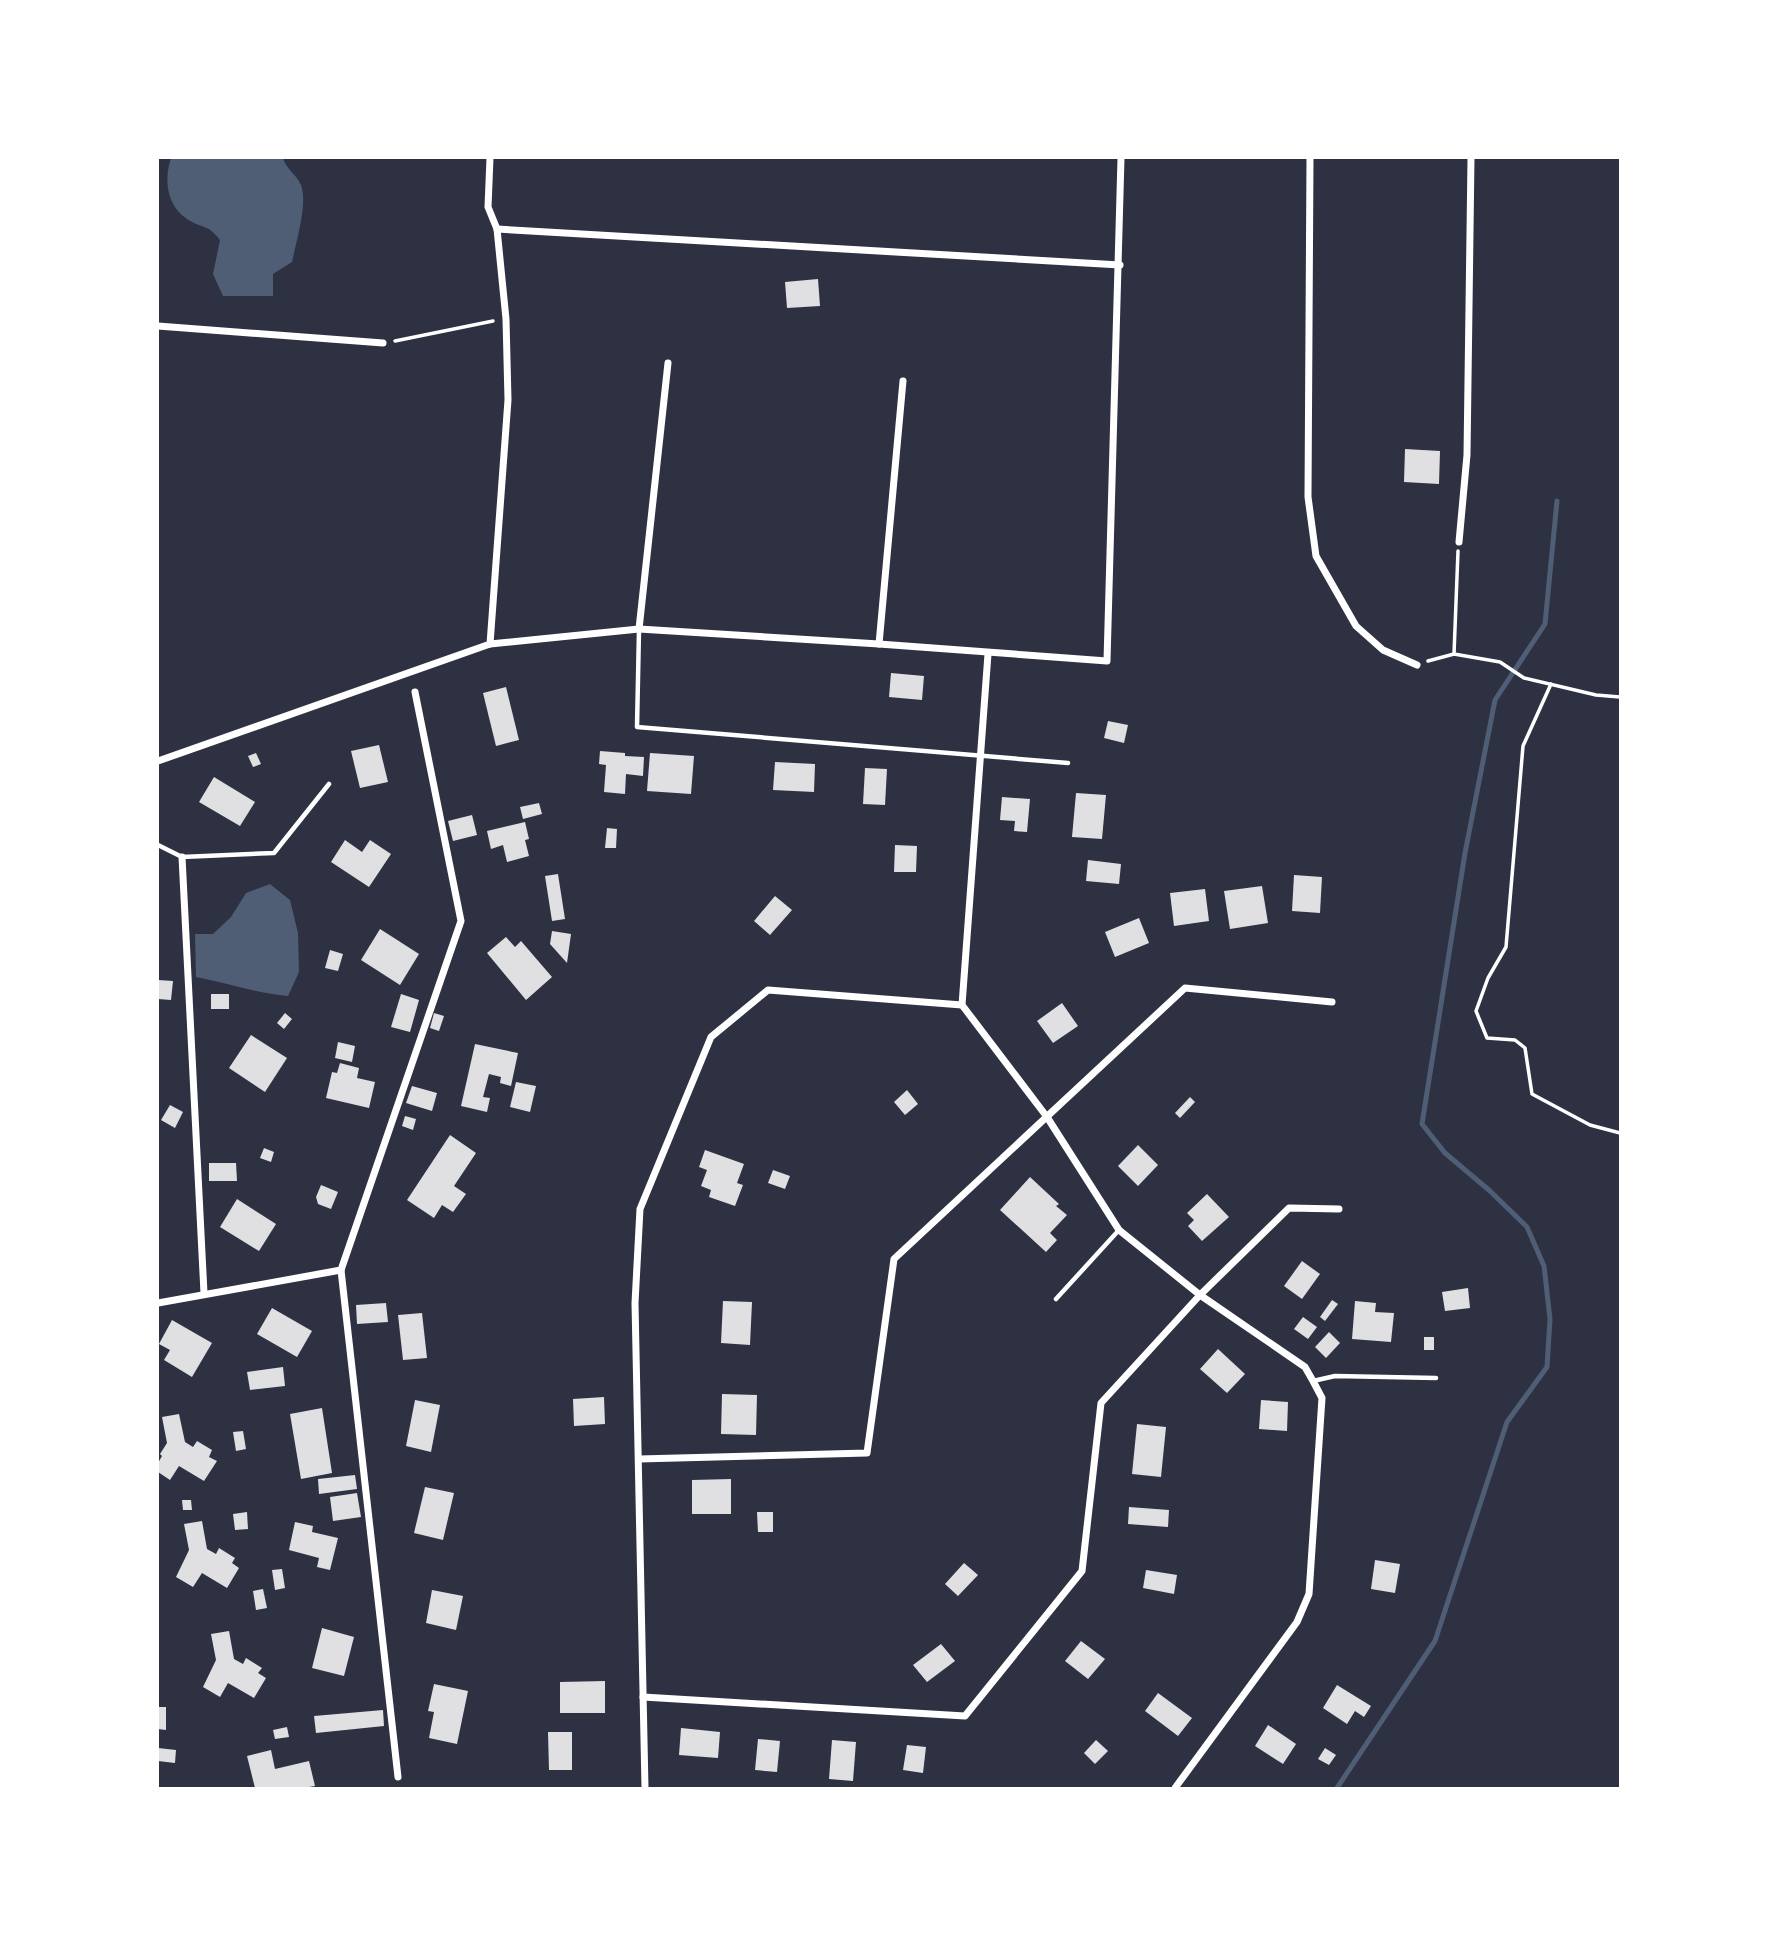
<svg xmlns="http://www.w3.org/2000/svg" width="1778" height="1946" font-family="Raleway,sans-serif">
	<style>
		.water { fill: #4f5d75 }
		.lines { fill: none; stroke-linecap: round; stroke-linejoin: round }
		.stream { stroke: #4f5d75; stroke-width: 5 }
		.building { fill: #e0e0e3 }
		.path { stroke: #fff; stroke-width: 3.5 }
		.service { stroke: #fff; stroke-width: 4.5 }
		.minor { stroke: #fff; stroke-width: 7 }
	</style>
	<rect width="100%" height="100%" fill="#2d3142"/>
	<g class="water">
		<path d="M171,158H283C286,169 297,175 301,185C308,204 296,242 292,262L273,274V296H223L213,274L220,240C207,223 202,229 187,219C166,205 164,179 171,158Z"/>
		<path d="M270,884L290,900L298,933L299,972L288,996C256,993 227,983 196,977L195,934H213L231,917L246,893Z"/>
	</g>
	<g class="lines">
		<path class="stream" d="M1337,1788L1435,1641L1507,1422L1547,1367L1550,1319L1544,1266L1527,1227L1490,1191L1445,1153L1422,1124L1465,853L1495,700L1545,624L1557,501"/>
	</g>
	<g class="building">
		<path d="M818,279L820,306L787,308L785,282Z"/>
		<path d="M1405,449L1440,451L1439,484L1404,482Z"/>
		<path d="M891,673L924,676L922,700L889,697Z"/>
		<path d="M506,687L519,740L496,746L483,693Z"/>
		<path d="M1108,721L1128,725L1124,743L1104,738Z"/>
		<path d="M379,745L388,782L360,788L351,751Z"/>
		<path d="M600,751L625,753V756L644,757L643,776L626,774L625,794L604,792L606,765L599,764Z"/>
		<path d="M256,753L261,764L253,767L248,756Z"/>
		<path d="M650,753L694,756L691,794L647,791Z"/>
		<path d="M775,762L815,764L814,792L773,790Z"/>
		<path d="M865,768L887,769L885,805L863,804Z"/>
		<path d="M214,777L255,802L240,826L199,802Z"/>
		<path d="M1076,793L1106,795L1102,839L1072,837Z"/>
		<path d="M1002,797L1030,799L1027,832L1014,831L1015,821L1000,820Z"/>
		<path d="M539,803L542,814L523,819L520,807Z"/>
		<path d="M472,815L477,835L453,841L448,821Z"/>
		<path d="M525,822L529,839L525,840L529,856L507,862L503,845L491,849L487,831Z"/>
		<path d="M607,828L617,829L616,848H605Z"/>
		<path d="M345,840L362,852L370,840L391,854L369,887L331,862Z"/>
		<path d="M895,845L917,846L916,872H894Z"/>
		<path d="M1088,860L1121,864L1119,884L1086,881Z"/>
		<path d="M558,874L565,919L552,921L545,876Z"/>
		<path d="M1294,875L1322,877L1320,913L1292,911Z"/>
		<path d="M1262,886L1268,923L1230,929L1224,891Z"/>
		<path d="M1205,889L1209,921L1174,926L1170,893Z"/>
		<path d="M775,896L792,910L770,935L754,921Z"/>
		<path d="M1139,918L1149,943L1115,957L1105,932Z"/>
		<path d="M380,929L419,954L400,985L361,960Z"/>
		<path d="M552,931L571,934L567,963L550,944Z"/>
		<path d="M506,937L515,947L521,941L552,977L526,1000L487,953Z"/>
		<path d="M330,950L343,954L338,971L325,968Z"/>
		<path d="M158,980L173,981L171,1000L158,999Z"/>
		<rect x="211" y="994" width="18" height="15"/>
		<path d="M401,994L419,1000L410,1032L391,1027Z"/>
		<path d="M1062,1003L1078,1026L1053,1043L1037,1021Z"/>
		<path d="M285,1013L292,1019L284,1029L277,1023Z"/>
		<path d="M434,1013L444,1016L439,1031L430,1028Z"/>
		<path d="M251,1035L287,1058L265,1092L229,1068Z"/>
		<path d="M338,1042L355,1046L352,1062L335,1058Z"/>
		<path d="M475,1044L518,1053L511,1086L500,1083L501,1077L489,1074L483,1097L490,1098L487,1112L461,1106Z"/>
		<path d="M340,1063L359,1068L357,1078L375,1082L369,1108L326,1098L332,1072L337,1073Z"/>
		<path d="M516,1082L536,1086L530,1112L510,1107Z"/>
		<path d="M412,1086L437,1093L432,1111L406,1103Z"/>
		<path d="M907,1090L918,1104L905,1115L894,1102Z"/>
		<path d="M1190,1097L1195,1102L1180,1118L1175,1113Z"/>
		<path d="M170,1105L183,1112L175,1128L161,1120Z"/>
		<path d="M405,1116L416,1119L413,1130L402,1126Z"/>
		<path d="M450,1135L476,1153L454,1186L466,1194L453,1212L442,1205L434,1218L407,1200Z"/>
		<path d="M1138,1145L1158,1165L1138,1186L1118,1166Z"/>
		<path d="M264,1148L274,1152L271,1162L260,1158Z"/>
		<path d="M705,1150L744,1164L737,1183L743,1185L735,1206L709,1197L711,1190L701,1186L707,1170L699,1167Z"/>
		<path d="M209,1163H236L237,1181H209Z"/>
		<path d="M773,1170L790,1176L785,1189L768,1183Z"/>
		<path d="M1030,1177L1059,1204L1056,1206L1067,1215L1050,1233L1057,1240L1046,1252L1000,1210Z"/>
		<path d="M321,1185L338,1192L331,1209L318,1204L316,1197Z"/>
		<path d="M1207,1194L1229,1217L1202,1241L1188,1226L1194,1220L1187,1213Z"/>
		<path d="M237,1199L276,1224L259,1251L220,1227Z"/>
		<path d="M1302,1261L1320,1274L1302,1299L1284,1286Z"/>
		<path d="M1468,1288L1470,1308L1445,1311L1442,1292Z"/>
		<path d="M1332,1300L1338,1304L1325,1321L1320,1317Z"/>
		<path d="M723,1301L752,1302L750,1345L721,1343Z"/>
		<path d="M1355,1301L1376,1303L1375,1312L1394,1313L1391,1342L1352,1339Z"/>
		<path d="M386,1303L388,1322L357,1324L356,1305Z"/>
		<path d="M272,1308L312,1331L297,1357L257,1334Z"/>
		<path d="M422,1313L427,1358L403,1360L398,1315Z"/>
		<path d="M1303,1317L1317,1327L1308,1339L1294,1329Z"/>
		<path d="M172,1320L212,1343L192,1377L164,1360L170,1350L159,1344Z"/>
		<path d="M1329,1332L1340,1343L1326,1358L1315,1347Z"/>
		<rect x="1424" y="1337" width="10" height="13"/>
		<path d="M1218,1349L1245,1374L1227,1393L1200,1369Z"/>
		<path d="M283,1367L285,1386L250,1390L247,1372Z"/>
		<path d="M722,1394L757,1395L756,1435L721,1434Z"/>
		<path d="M604,1397L605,1424L574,1426L573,1399Z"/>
		<path d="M415,1400L440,1405L431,1452L406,1446Z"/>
		<path d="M1261,1400L1288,1402L1287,1431L1259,1429Z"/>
		<path d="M322,1408L332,1473L301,1479L290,1414Z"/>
		<path d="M179,1414L185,1442L193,1447L197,1441L212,1450L209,1457L217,1461L204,1481L179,1466L170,1480L158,1472V1463L162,1456L160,1454L167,1443L162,1417Z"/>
		<path d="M1137,1424L1166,1427L1161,1477L1132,1474Z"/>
		<path d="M243,1431L246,1449L236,1451L233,1432Z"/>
		<path d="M355,1475L357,1489L319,1494L318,1479Z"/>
		<path d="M731,1479V1514H692V1480Z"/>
		<path d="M425,1487L454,1493L443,1540L414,1533Z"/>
		<path d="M357,1493L361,1517L333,1521L330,1497Z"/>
		<path d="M182,1500H191L192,1510H183Z"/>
		<path d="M1129,1507L1169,1510L1168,1527L1128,1524Z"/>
		<path d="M247,1512L248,1529L235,1530L233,1514Z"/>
		<path d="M757,1512H773V1532H758Z"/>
		<path d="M202,1521L207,1549L216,1554L219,1548L235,1558L232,1563L239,1568L227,1588L202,1573L193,1587L176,1577L189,1550L184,1524Z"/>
		<path d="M295,1522L313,1526L312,1532L338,1538L330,1570L317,1567L319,1558L289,1550Z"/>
		<path d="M1375,1560L1400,1564L1395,1593L1371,1589Z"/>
		<path d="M964,1563L978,1575L958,1596L945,1584Z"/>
		<path d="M282,1569L285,1588L275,1590L272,1570Z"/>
		<path d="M1146,1570L1177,1575L1174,1594L1143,1588Z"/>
		<path d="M263,1589L267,1608L256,1610L253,1591Z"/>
		<path d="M432,1590L463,1596L456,1630L426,1623Z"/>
		<path d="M322,1628L354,1637L344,1676L312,1668Z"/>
		<path d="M229,1631L234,1659L243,1664L246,1658L262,1668L258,1673L266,1678L254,1698L228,1683L220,1697L203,1687L216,1660L211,1634Z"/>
		<path d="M1081,1641L1105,1659L1088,1679L1065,1661Z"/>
		<path d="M941,1644L955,1661L927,1682L913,1665Z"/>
		<path d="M605,1681V1713H560V1682Z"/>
		<path d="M434,1684L468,1691L457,1744L429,1738L434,1712L428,1711Z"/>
		<path d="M1337,1685L1371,1706L1364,1717L1355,1711L1347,1724L1323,1708Z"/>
		<path d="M1158,1693L1192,1718L1178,1736L1145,1711Z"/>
		<path d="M158,1707H166V1730L158,1729Z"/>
		<path d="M383,1710L384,1726L316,1733L314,1716Z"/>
		<path d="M1268,1725L1296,1744L1283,1764L1255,1746Z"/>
		<path d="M287,1727L289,1737L275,1739L273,1730Z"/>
		<path d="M681,1728L720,1732L718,1758L679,1755Z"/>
		<path d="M548,1732H572V1770H549Z"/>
		<path d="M758,1739L780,1741L777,1772L755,1770Z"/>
		<path d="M832,1740L856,1742L853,1781L829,1779Z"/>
		<path d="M1096,1740L1108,1751L1095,1764L1084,1753Z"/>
		<path d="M907,1745L926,1747L923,1773L903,1770Z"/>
		<path d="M158,1748L176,1750L175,1763L158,1761Z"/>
		<path d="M1325,1748L1336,1755L1329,1765L1318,1759Z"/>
		<path d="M271,1750L275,1769L309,1761L315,1786L303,1788H255L247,1756Z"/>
	</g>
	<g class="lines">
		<g class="path">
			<path d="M395,341L493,321"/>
			<path d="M1454,654L1458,551"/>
			<path d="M1428,661L1454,654L1500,662L1524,678L1596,695L1620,697"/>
			<path d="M1551,684L1523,746L1506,947L1488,978L1476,1011L1487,1038L1515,1040L1525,1048L1532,1094L1590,1125L1620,1133"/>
		</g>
		<g class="service">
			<path d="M639,630L637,727L1068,763"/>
			<path d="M158,845L182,857L274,853L329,784"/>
			<path d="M1056,1299L1119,1230"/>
			<path d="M1313,1381L1335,1376L1436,1378"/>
		</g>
		<g class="minor">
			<path d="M1310,158L1308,497L1316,556L1356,626L1383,650L1417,665"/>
			<path d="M497,229L1120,265"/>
			<path d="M158,326L383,343"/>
			<path d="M1459,542L1467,455L1471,158"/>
			<path d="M639,629L668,363"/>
			<path d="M490,644L639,629L879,644L1107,661L1121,158"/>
			<path d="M879,644L903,381"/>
			<path d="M988,654L962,1005L1047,1117L1119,1230L1200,1295L1305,1367L1313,1381L1322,1398L1309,1594L1297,1622L1175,1788"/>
			<path d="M158,761L490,644L508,400L506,319L497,229L488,207L490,158"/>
			<path d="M182,857L204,1293"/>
			<path d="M341,1270L398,1777"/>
			<path d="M158,1303L341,1270L461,921L415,692"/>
			<path d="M639,1459L867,1453L894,1259L1185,988L1332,1002"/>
			<path d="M643,1697L965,1716L1082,1571L1101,1403L1200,1295L1289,1208L1339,1209"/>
			<path d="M645,1788L635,1303L640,1209L711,1037L768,990L962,1005"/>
		</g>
	</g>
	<rect width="1778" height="1946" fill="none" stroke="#ffffff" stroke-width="318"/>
</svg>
